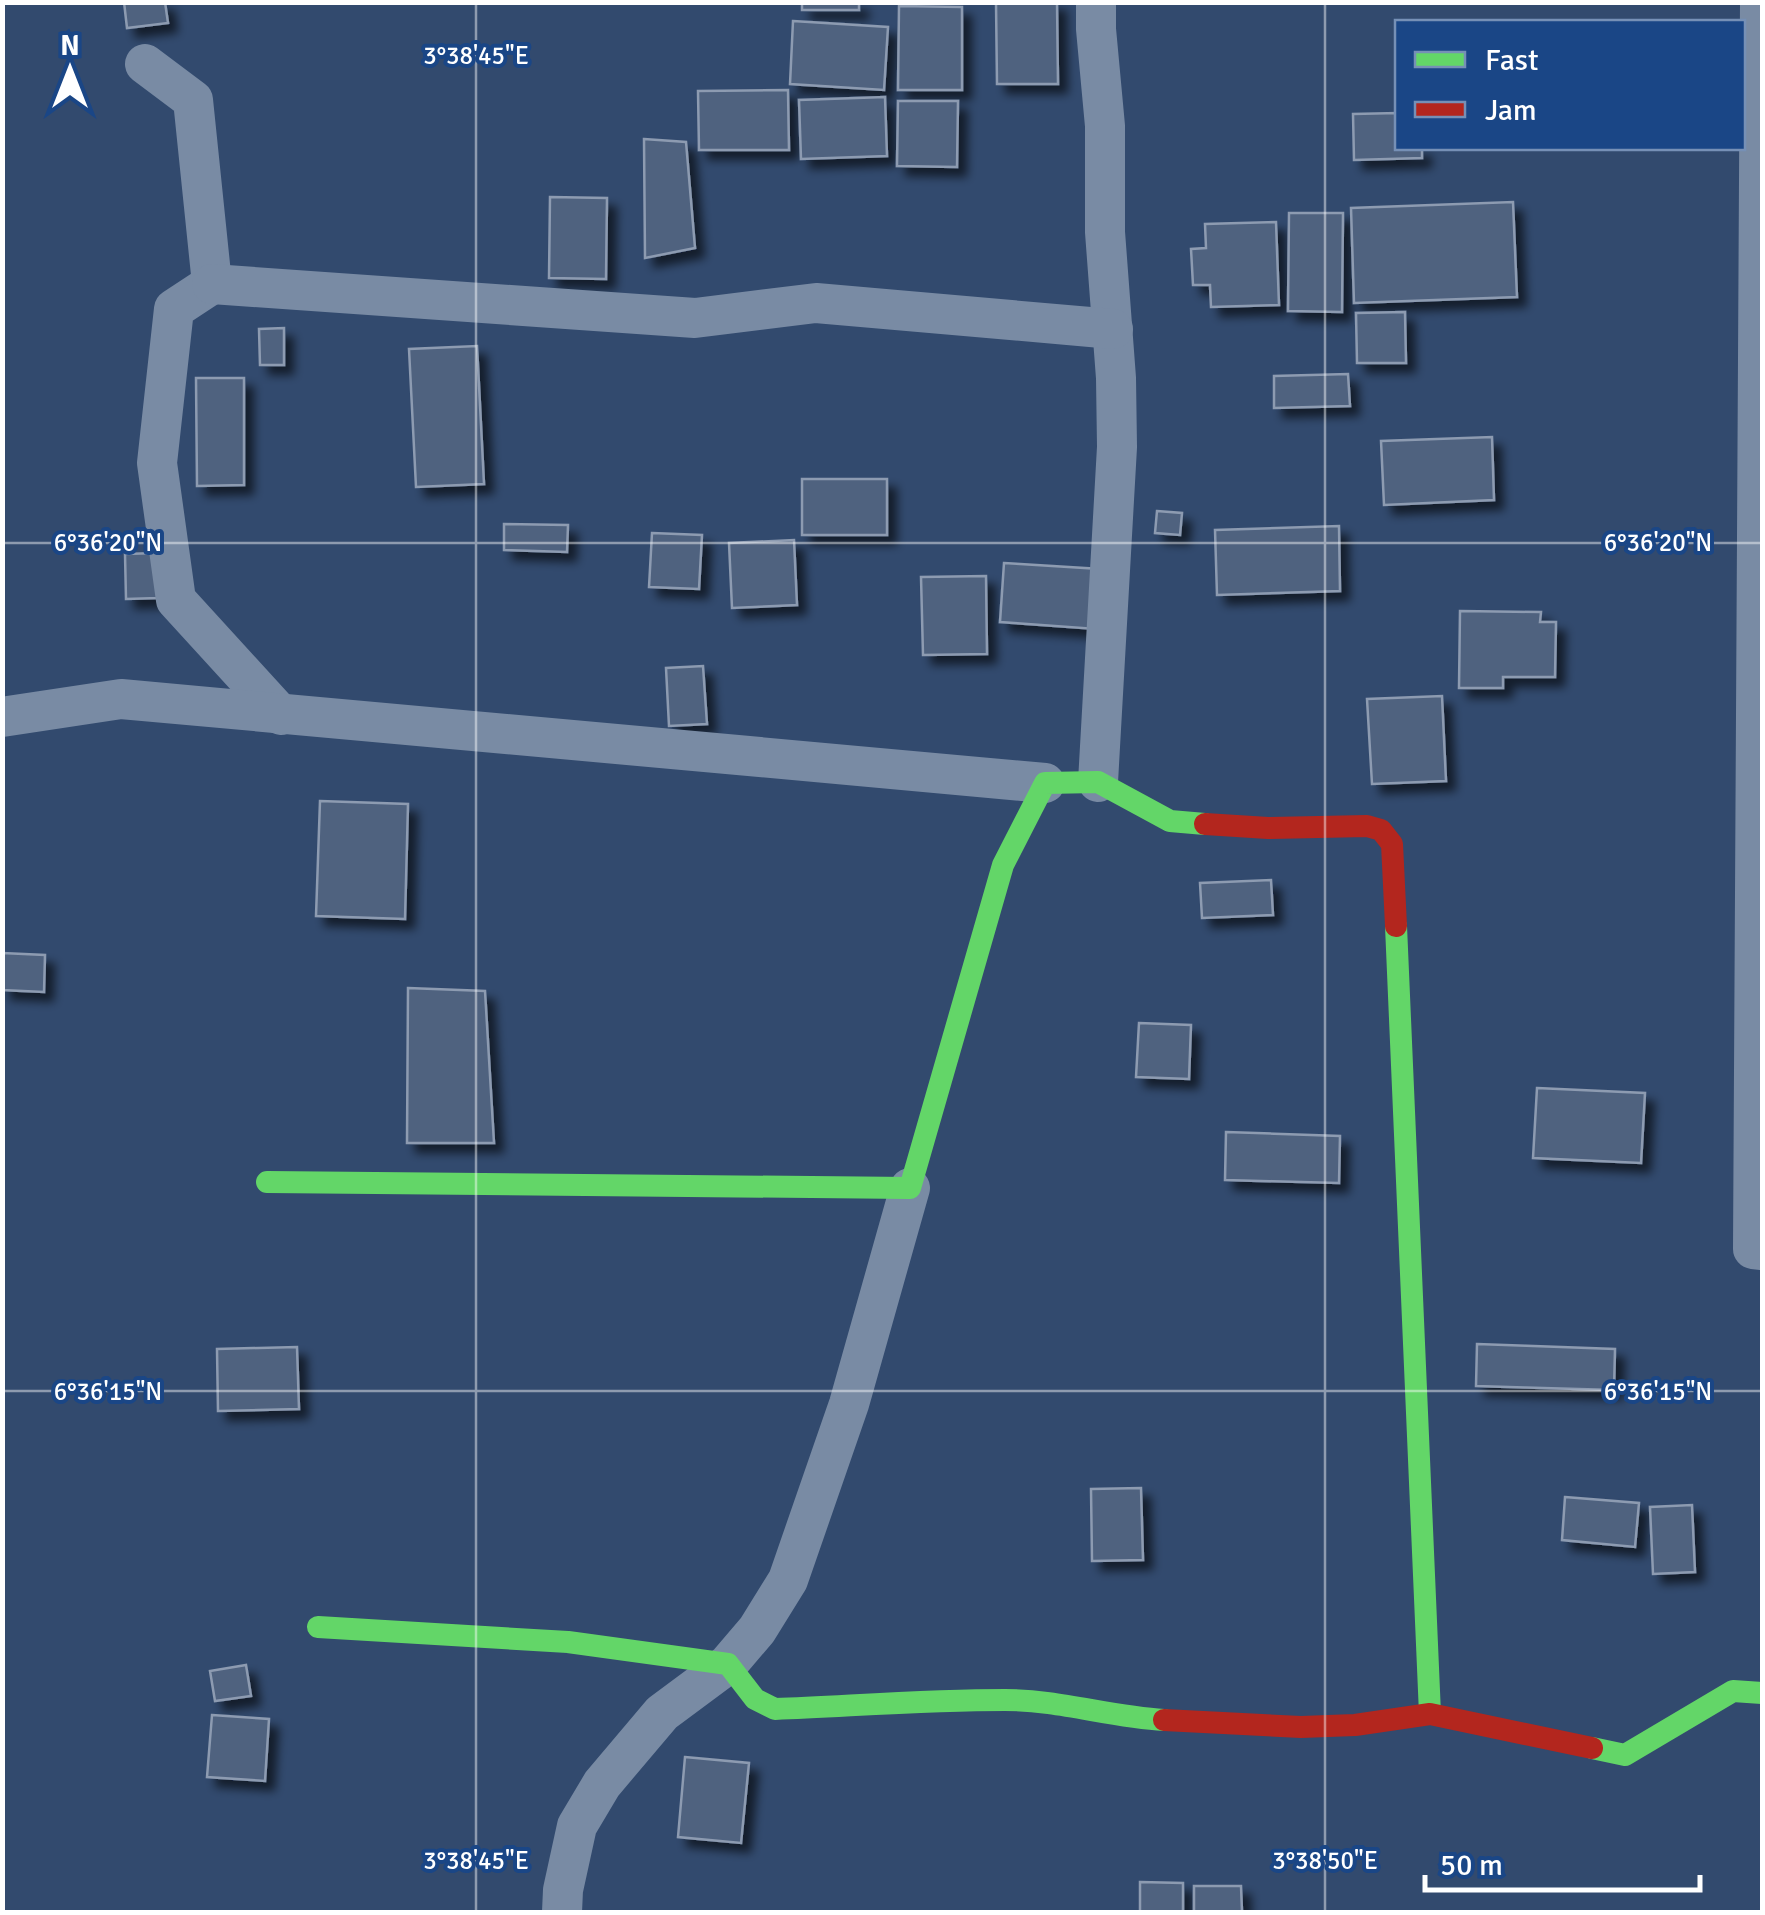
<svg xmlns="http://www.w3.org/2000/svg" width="1765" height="1915" font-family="Signika,sans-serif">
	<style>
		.building { fill: #4f627f; stroke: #8d9bb1; stroke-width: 2.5; filter: url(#shadow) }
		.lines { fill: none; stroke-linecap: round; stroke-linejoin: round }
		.street { stroke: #798ba4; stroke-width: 40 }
		.fast { stroke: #63d668; stroke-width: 22 }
		.jam { stroke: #b3261e; stroke-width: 22 }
		.ticks { fill: none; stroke: #fff; stroke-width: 2.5; stroke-opacity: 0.45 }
		.ticks-label { font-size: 25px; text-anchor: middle; fill: #fff; stroke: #1a4686; stroke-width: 8; stroke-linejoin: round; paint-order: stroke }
	</style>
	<defs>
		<filter id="shadow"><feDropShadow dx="9" dy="9" stdDeviation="5" flood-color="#0009"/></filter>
	</defs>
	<rect width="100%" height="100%" fill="#324a6e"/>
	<g class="building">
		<path d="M124,2H165L168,23L127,28Z"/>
		<rect x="802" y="2" width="57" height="8"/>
		<path d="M996,2H1057L1058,84H997Z"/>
		<path d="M899,6L962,7V90H898Z"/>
		<path d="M793,21L888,27L884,90L790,84Z"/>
		<path d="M788,90L789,150H699L698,91Z"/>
		<path d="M885,97L887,156L801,159L799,100Z"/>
		<path d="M898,101H958L957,167L897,166Z"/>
		<path d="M1398,113V148H1422V158L1354,160L1353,114Z"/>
		<path d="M644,139L686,142L695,248L645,258Z"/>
		<path d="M550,197L607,198L606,279L549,278Z"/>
		<path d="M1513,202L1517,297L1354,303L1351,208Z"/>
		<path d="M1289,213H1343L1342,312L1288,311Z"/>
		<path d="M1276,222L1279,305L1211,307L1210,285H1193L1191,249L1206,248L1205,224Z"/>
		<path d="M1405,312L1406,363H1357L1356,313Z"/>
		<path d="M284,328V365H260L259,329Z"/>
		<path d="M477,346L484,484L416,487L409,349Z"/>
		<path d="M1348,374L1350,406L1274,408V376Z"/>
		<path d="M196,378H244V485L197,486Z"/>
		<path d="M1492,437L1494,500L1384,505L1381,441Z"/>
		<rect x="802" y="479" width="85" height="56"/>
		<path d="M1157,511L1182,513L1180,535L1155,533Z"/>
		<path d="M504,524L568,525L567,552L504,550Z"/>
		<path d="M1339,526L1340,591L1217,595L1215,530Z"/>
		<path d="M652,533L702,535L699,589L649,587Z"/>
		<path d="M794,540L797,605L732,608L729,543Z"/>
		<path d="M157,553L158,598L126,599L125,554Z"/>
		<path d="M1004,563L1100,569L1096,629L1000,622Z"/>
		<path d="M986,576L987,654L923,655L921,577Z"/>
		<path d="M1460,611L1541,612L1540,622H1556L1555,677H1503V688H1459Z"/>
		<path d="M703,666L707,724L669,726L666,668Z"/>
		<path d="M1442,696L1446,781L1372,784L1367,699Z"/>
		<path d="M320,801L408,804L405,919L316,916Z"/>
		<path d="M1271,880L1273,915L1202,918L1200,883Z"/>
		<path d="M2,953L45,955L44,992L2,990Z"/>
		<path d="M408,988L485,991L494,1143H407Z"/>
		<path d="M1139,1023L1191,1025L1189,1079L1136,1077Z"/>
		<path d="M1537,1088L1645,1093L1641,1163L1533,1158Z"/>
		<path d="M1226,1132L1340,1136L1339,1183L1225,1180Z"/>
		<path d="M1477,1344L1615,1349L1614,1390L1476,1386Z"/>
		<path d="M297,1347L299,1409L218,1411L217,1349Z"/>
		<path d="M1141,1488L1143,1560L1092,1561L1091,1489Z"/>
		<path d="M1565,1497L1639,1503L1635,1547L1562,1540Z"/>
		<path d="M1692,1505L1695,1572L1653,1574L1650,1507Z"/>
		<path d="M246,1665L251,1696L215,1701L210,1671Z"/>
		<path d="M212,1715L269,1719L265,1781L207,1777Z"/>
		<path d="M685,1757L749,1763L741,1843L678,1837Z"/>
		<path d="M1140,1882L1183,1883V1912H1140Z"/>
		<path d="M1194,1886H1241L1242,1912H1194Z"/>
	</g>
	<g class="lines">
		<g class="street">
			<path d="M1096,2V29L1105,126V232L1116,378L1117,447L1098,782"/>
			<path d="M1760,2L1753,1249L1762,1250"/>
			<path d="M145,64L193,100L212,284L174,309L157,463L176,600L281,715"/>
			<path d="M212,284L695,318L816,303L1113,329"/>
			<path d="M2,717L121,699L1045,783"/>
			<path d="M562,1912L563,1890L577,1826L602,1784L662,1713L728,1664L757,1630L788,1580L849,1404L910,1188"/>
		</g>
		<g class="fast">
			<path d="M1396,926L1430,1714"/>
			<path d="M267,1182L910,1188L1003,865L1045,783L1098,782L1170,821L1205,824"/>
			<path d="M318,1627L568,1642L728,1664L755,1699L775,1709C851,1706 928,1700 1005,1700C1059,1700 1110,1717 1164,1720"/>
			<path d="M1592,1748L1625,1755L1733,1691L1762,1693"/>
		</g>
		<g class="jam">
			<path d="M1205,824L1268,828L1367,826L1381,830L1392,844L1396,926"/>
			<path d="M1164,1720L1301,1727L1355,1725L1430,1714L1592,1748"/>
		</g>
	</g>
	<path class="ticks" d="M476,2V1912M1325,2V1912M2,543H1762M2,1391H1762"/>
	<g class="ticks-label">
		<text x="476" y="64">3°38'45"E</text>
		<text x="108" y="551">6°36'20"N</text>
		<text x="1658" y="551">6°36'20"N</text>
		<text x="108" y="1400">6°36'15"N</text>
		<text x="1658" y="1400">6°36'15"N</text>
		<text x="476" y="1869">3°38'45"E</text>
		<text x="1325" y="1869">3°38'50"E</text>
	</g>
	<rect width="1765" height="1915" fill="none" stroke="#ffffff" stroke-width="10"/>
	<rect x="1395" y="20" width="350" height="130" fill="#1a4686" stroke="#7690b6" stroke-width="2.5"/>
	<rect x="1415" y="52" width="50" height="15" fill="#63d668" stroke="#7690b6" stroke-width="2.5"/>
	<text x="1485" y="70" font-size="30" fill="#ffffff">Fast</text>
	<rect x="1415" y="102" width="50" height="15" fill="#b3261e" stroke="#7690b6" stroke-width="2.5"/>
	<text x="1485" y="120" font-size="30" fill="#ffffff">Jam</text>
	<g transform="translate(70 70)" stroke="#1a4686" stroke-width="8" paint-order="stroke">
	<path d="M0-8L18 38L0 25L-18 38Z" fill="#ffffff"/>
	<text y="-15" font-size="28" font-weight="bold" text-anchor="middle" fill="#ffffff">N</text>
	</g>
	<path d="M1425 1875v15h275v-15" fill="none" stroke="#ffffff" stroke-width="5"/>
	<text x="1440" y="1875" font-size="30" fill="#ffffff" stroke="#1a4686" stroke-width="8" paint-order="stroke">50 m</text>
</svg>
